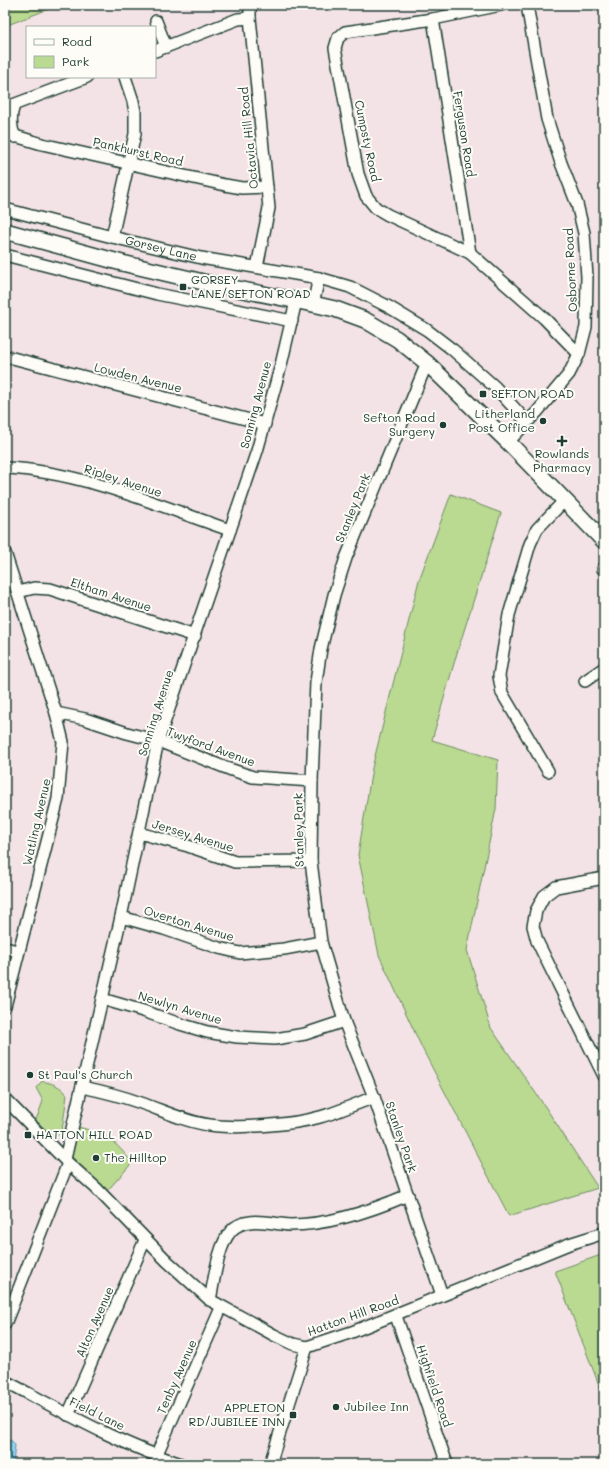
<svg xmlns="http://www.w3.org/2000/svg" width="609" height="1469" font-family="Mali,sans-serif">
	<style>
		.green { fill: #bad991; stroke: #6c8b62 }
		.water { fill: #8ed1f0; stroke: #6296a5 }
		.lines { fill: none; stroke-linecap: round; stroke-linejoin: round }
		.minor-casing { stroke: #1f3d34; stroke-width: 14 }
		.secondary-casing { stroke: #1f3d34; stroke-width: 18 }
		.minor { stroke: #fdfcf7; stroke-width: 11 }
		.secondary { stroke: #fdfcf7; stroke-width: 15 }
		.poi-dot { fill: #1f3d34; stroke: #fdfcf7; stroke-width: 1.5 }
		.labels { text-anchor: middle; stroke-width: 4; stroke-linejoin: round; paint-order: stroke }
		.street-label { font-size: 12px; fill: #1f3d34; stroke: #fdfcf7 }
		.poi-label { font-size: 12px; fill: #1f3d34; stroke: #fdfcf7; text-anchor: start }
	</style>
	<rect width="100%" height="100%" fill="#f4e3e6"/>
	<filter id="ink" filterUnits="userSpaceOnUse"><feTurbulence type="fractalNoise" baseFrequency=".025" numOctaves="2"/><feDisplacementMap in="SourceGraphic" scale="8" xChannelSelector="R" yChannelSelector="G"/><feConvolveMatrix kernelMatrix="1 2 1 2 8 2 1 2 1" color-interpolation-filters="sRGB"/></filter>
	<g filter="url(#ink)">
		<g class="green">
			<path d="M5,5H59L5,26Z"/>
			<path d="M451,494L501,513L457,653L432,740L498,760L496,809L467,950L491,1028L546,1108L598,1188L509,1216L422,1048L379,955L358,855L372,768L419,580Z"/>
			<path d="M42,1081C51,1083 62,1086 67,1095L62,1131L54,1138L36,1120L43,1101L36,1088Z"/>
			<path d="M78,1127C104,1133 117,1142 132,1163L107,1191L71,1156Z"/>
			<path d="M604,1254V1398L555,1271Z"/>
		</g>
		<path class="water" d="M5,1439L12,1441L15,1445L13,1464H5Z"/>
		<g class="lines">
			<g class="minor-casing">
				<g id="minor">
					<path d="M250,5V18L269,208L257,267"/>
					<path d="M501,5L433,19L345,32L338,38L335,48L358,174L366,196L376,208L388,215L470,253L544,318L579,354"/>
					<path d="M433,19L470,253"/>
					<path d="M156,21L166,47"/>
					<path d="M155,51L238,19L250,18"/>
					<path d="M14,105C10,116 10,126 15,137"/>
					<path d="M5,108L87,77"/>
					<path d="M5,133L42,144L225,185L242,188L267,187"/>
					<path id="s1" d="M5,209L112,237L201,258L319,278L350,287L389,307L427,330L453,350L495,387L527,422"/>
					<path d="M112,237L135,134V112L133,101L125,77"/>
					<path d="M5,255L157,294L292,321"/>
					<path d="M313,304L319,278"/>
					<path d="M5,356L265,424"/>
					<path d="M427,363L346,558L334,595L321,649L316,682L312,781L311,861L321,942L344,1021L374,1097L442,1295"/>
					<path d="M508,442L537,412L569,374L579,354L586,327L587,277L584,233L577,204L561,163L547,119L527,5"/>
					<path d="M5,468C81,471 159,506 230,530"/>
					<path d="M5,553L56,713L63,742L58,799L5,1006"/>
					<path d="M603,569H604"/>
					<path d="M18,592L34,588L50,589L195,636"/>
					<path d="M585,681L604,668"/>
					<path d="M56,713L85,719L127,733L158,741L229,769L253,777L312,781"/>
					<path d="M548,771L502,693L499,676L509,615L530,544L537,529L564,501"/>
					<path d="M139,833L188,846L235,862L311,861"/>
					<path d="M604,878L556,887L544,896L536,911L533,926L537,941L604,1076"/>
					<path d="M121,917L164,929L219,948L240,953L284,949L321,942"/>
					<path d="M5,948L18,951"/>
					<path d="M102,999L143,1011L180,1024L207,1032L237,1037L275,1039L305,1034L344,1021"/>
					<path d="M82,1087C102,1091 121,1096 141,1103C164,1111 186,1122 210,1125C239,1129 292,1125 320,1117C338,1112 356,1104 374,1097"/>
					<path d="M5,1099L68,1163L96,1188L167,1261L210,1300L274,1335L293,1344L307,1347L352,1332L569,1244L604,1233"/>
					<path d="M65,1159L121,917L158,741L257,451L281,365L296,301"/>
					<path d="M210,1300C214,1281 218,1245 231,1231C245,1215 272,1224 290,1225C330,1225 371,1211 408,1195"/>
					<path d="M396,1316L447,1464"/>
					<path d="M5,1324L68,1163"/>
					<path d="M5,1381C62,1411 119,1444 181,1464"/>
					<path d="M68,1415L145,1240"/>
					<path d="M156,1456L221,1308"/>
					<path d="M270,1464L307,1347"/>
				</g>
			</g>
			<g class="secondary-casing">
				<path id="secondary" d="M5,231L122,263L203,282L313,304L335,309L365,320L397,339L427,363L508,442L604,541"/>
			</g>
			<use href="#minor" class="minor"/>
			<use href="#secondary" class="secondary"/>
		</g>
	</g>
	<g class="poi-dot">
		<rect x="179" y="283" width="8" height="8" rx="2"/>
		<rect x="479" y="390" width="8" height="8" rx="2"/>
		<circle cx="543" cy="421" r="4"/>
		<circle cx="443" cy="425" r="4"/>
		<path d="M560 435h4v4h4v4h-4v4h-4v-4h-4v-4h4z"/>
		<circle cx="30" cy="1075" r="4"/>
		<rect x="24" y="1131" width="8" height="8" rx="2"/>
		<circle cx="96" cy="1158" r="4"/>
		<circle cx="336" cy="1407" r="4"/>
		<rect x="289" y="1411" width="8" height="8" rx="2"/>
	</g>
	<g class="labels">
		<g class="street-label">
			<text transform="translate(464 134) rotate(81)" y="4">Ferguson Road</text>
			<text transform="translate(249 138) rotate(-96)" y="4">Octavia Hill Road</text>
			<text transform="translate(367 141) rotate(78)" y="4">Cumpsty Road</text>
			<text transform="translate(138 152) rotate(13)" y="4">Pankhurst Road</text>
			<text dy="4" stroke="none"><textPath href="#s1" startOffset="161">Gorsey Lane</textPath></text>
			<text transform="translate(571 270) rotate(-93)" y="4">Osborne Road</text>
			<text transform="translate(138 378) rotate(14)" y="4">Lowden Avenue</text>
			<text transform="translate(256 405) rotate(-75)" y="4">Sonning Avenue</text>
			<text transform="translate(123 481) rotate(18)" y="4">Ripley Avenue</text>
			<text transform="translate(353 508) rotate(-68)" y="4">Stanley Park</text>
			<text transform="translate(111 595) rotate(18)" y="4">Eltham Avenue</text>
			<text transform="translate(156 713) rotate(-72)" y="4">Sonning Avenue</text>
			<text transform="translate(211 747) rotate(20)" y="4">Twyford Avenue</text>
			<text transform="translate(37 822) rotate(-77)" y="4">Watling Avenue</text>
			<text transform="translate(299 830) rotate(-91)" y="4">Stanley Park</text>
			<text transform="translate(193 836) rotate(17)" y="4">Jersey Avenue</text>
			<text transform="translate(189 924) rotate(17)" y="4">Overton Avenue</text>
			<text transform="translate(180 1008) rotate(17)" y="4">Newlyn Avenue</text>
			<text transform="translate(401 1137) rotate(71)" y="4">Stanley Park</text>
			<text transform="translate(353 1316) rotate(-20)" y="4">Hatton Hill Road</text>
			<text transform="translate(95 1322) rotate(-66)" y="4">Alton Avenue</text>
			<text transform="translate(177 1377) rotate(-66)" y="4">Tenby Avenue</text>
			<text transform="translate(434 1386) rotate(71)" y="4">Highfield Road</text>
			<text transform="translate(97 1414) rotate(26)" y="4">Field Lane</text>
		</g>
		<g class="poi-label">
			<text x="191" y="284">GORSEY<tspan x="191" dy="14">LANE/SEFTON ROAD</tspan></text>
			<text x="491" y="398">SEFTON ROAD</text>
			<text x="535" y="418" text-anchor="end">Litherland<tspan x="535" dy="14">Post Office</tspan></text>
			<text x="435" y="422" text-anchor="end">Sefton Road<tspan x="435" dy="14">Surgery</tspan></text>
			<text x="562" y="458" text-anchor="middle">Rowlands<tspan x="562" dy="14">Pharmacy</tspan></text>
			<text x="38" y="1079">St Paul's Church</text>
			<text x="36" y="1139">HATTON HILL ROAD</text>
			<text x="104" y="1162">The Hilltop</text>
			<text x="344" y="1411">Jubilee Inn</text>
			<text x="285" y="1412" text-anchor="end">APPLETON<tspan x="285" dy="14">RD/JUBILEE INN</tspan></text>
		</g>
	</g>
	<rect width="609" height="1469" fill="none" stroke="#fdfcf7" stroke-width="20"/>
	<rect x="10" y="10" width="589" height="1449" fill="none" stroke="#1f3d34" stroke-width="1.5" filter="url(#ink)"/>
	<rect x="26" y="26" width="130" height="52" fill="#fdfcf7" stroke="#a4b0a9"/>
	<rect x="34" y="39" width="20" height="6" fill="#fdfcf7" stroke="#a4b0a9"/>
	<text x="62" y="46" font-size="12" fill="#1f3d34">Road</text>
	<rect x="34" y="56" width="20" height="12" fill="#bad991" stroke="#a4b0a9"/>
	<text x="62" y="66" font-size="12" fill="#1f3d34">Park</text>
</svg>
